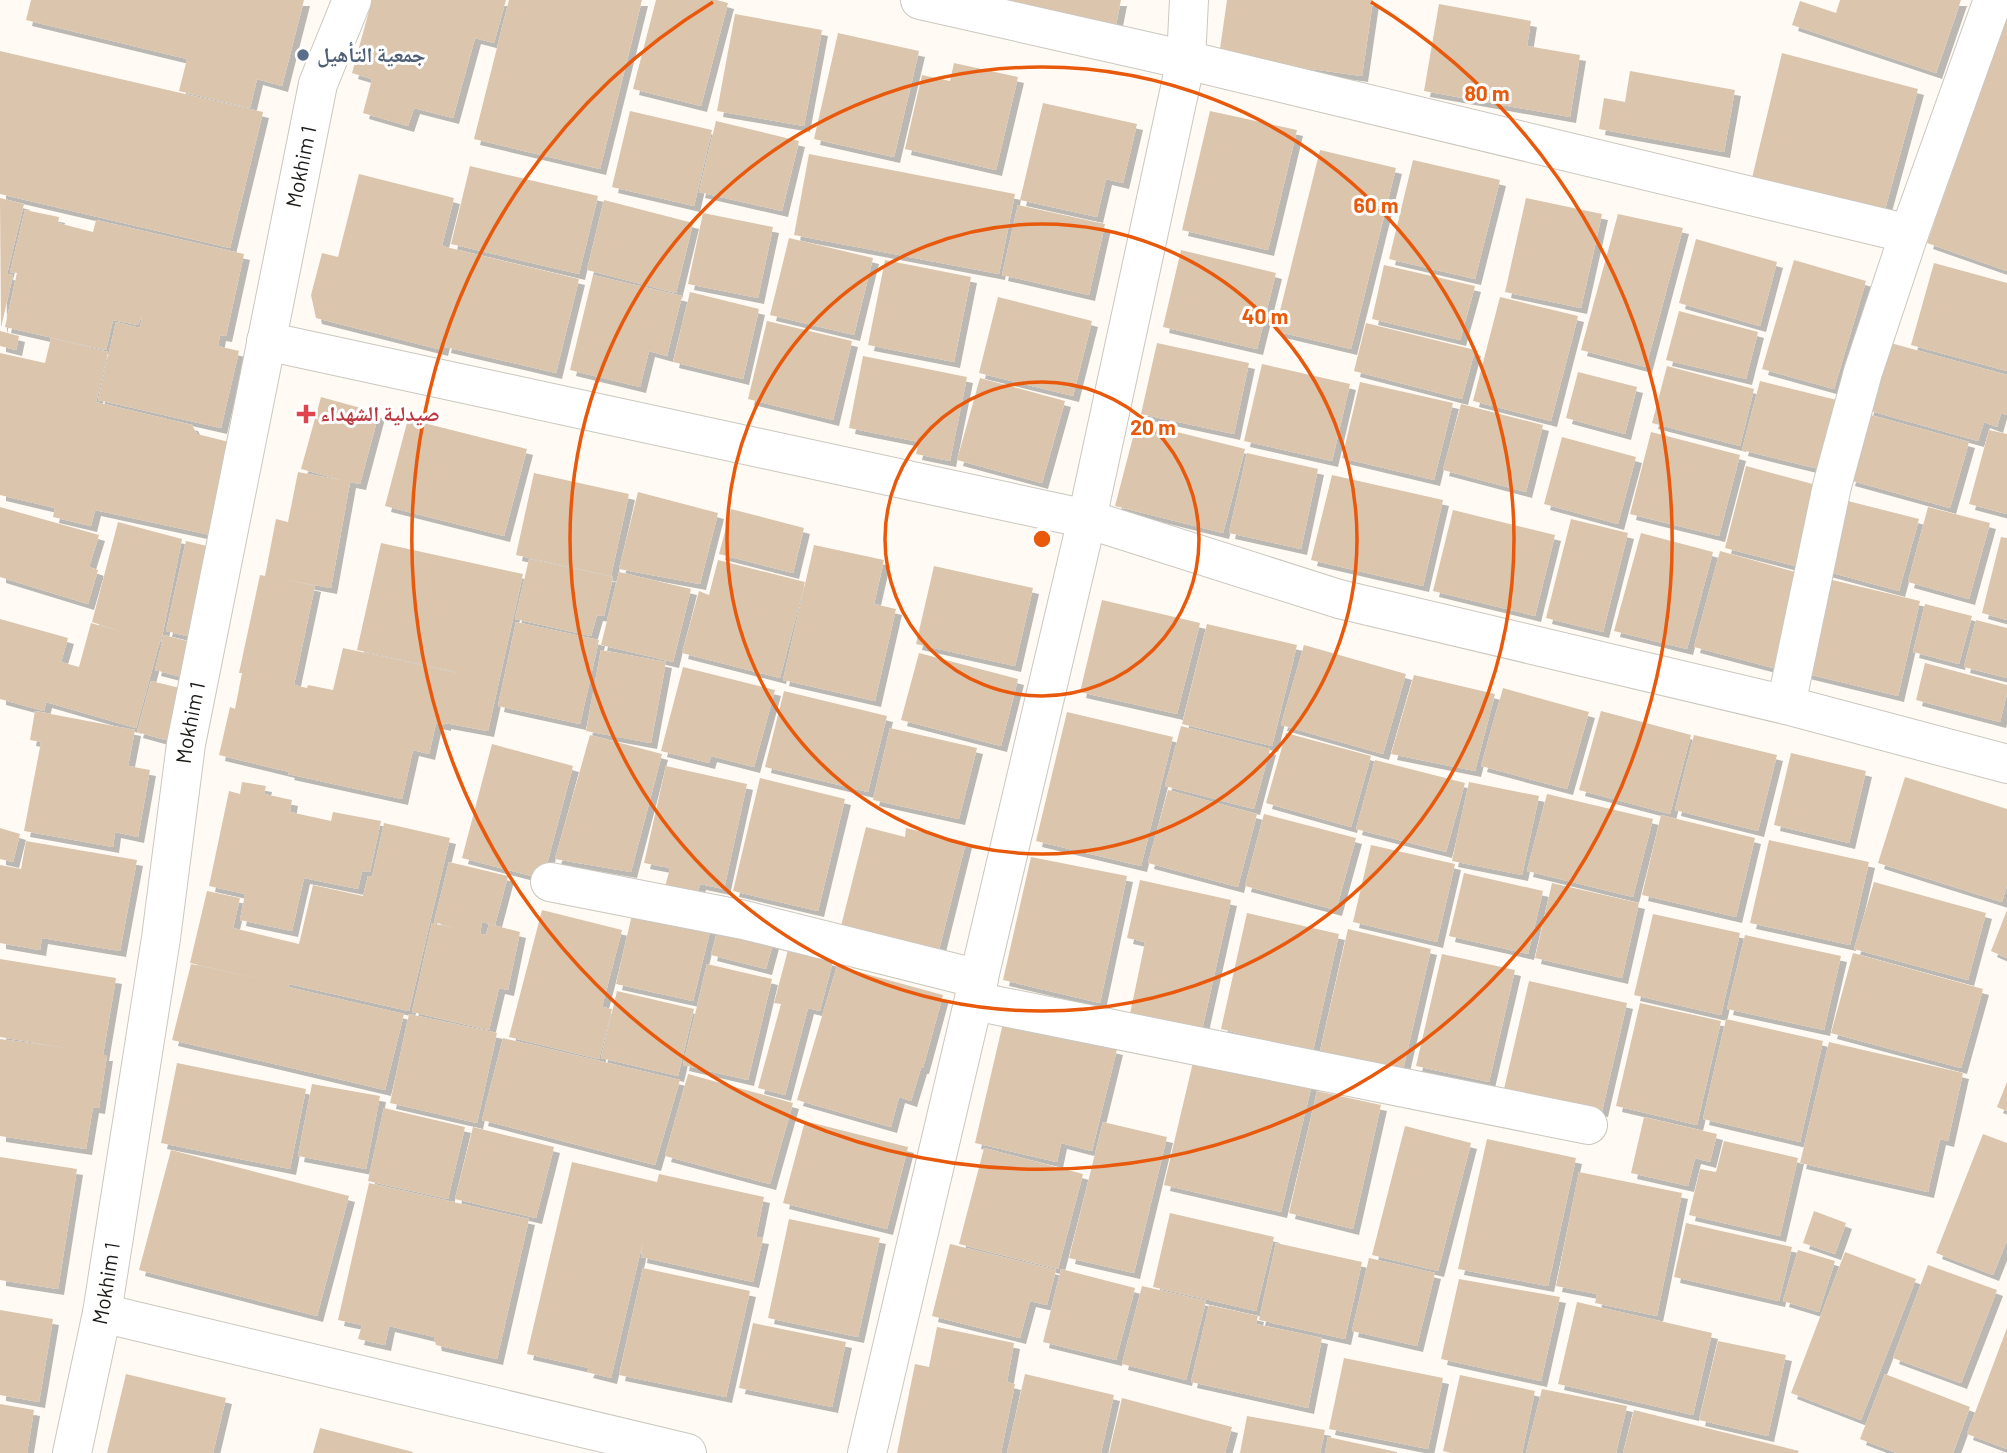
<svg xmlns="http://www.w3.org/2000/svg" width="2007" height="1453" font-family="Barlow,'Noto Naskh Arabic',sans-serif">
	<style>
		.building { fill: #dcc5ad; filter: url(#shadow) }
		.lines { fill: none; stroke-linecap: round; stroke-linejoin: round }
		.minor-casing { stroke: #cbc7bf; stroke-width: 40 }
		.minor { stroke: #fff; stroke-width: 38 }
		.ring { fill: none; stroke: #e8590c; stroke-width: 3.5 }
		.service-dot { fill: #5c6f8a; stroke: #fff; stroke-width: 2.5 }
		.health-dot { fill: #e0444e; stroke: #fff; stroke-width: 2.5 }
		.labels { text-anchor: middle; stroke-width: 6; stroke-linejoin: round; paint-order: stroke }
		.service-label { font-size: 21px; font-weight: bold; fill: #4e5e75; stroke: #fff; text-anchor: start }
		.street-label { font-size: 21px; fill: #1c1a17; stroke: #fff }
		.health-label { font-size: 21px; font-weight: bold; fill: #be3a42; stroke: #fff; text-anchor: start }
		.centre { fill: #e8590c; stroke: #fff; stroke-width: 3.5 }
		.ring-label { font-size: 21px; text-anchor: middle; font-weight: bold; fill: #e8590c; stroke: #fff; stroke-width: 6; stroke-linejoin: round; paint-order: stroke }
	</style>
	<defs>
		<filter id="shadow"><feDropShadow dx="6" dy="6" stdDeviation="0" flood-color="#0004"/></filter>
	</defs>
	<rect width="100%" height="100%" fill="#fffbf4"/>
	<g class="building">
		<path d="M31,0H304L282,86L257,79L250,108L179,91L187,59L26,20Z"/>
		<path d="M372,0H506L494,43L475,38L453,118L414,108L408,126L363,113L372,79L352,73Z"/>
		<path d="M509,0H642L600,169L474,139Z"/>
		<path d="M656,0H717L728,3L701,106L633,89Z"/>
		<path d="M988,0H1121L1116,25Z"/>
		<path d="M1227,0H1373L1362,76L1219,56Z"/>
		<path d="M1840,0H1961L1936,73L1792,25L1800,1L1836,13Z"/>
		<path d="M1439,4L1531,21L1527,46L1580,55L1570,117L1424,91Z"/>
		<path d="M735,14L822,30L804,126L717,111Z"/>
		<path d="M2007,17V271L1927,243Z"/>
		<path d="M838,33L919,51L894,157L814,139Z"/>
		<path d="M0,51L263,112L230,248L0,194Z"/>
		<path d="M1782,53L1918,89L1884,213L1752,178Z"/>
		<path d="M954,63L1018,77L996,170L905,149L922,75L950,81Z"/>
		<path d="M1630,71L1735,90L1724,152L1599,129L1604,98L1625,102Z"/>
		<path d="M1043,103L1137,124L1123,183L1106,179L1097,217L1020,200Z"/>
		<path d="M630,111L712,130L694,206L612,187Z"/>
		<path d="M1210,111L1297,130L1268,250L1182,230Z"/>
		<path d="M716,121L799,141L782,211L699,192Z"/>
		<path d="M1320,150L1396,168L1351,349L1275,331Z"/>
		<path d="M809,154L1015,194L999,274L794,235Z"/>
		<path d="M1413,160L1500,180L1475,279L1389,259Z"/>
		<path d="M470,166L598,196L579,274L451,244Z"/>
		<path d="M359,174L454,198L442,246L579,279L556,373L445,347L456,296L442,350L316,318L311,295L322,253L338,257Z"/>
		<path d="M0,198L24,204L7,274L13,275L1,328Z"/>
		<path d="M1526,198L1602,214L1581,308L1505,292Z"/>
		<path d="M604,200L693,223L676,293L587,270Z"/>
		<path d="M1018,205L1105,224L1089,295L1002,275Z"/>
		<path d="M25,210L59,217L58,223L93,232L96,220L244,254L226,336L220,335L218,346L239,351L221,428L98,400L116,322L140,328L142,317H141L138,325L113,320L106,350L5,327L17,273L10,272Z"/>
		<path d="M703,213L773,227L758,298L688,284Z"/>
		<path d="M1618,214L1683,228L1646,367L1581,350Z"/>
		<path d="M789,238L873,258L854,335L770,315Z"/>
		<path d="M1696,239L1777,262L1760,326L1679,303Z"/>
		<path d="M1181,250L1276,273L1257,349L1163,327Z"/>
		<path d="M885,260L971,277L954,362L868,345Z"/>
		<path d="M1794,260L1866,281L1834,389L1762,369Z"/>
		<path d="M1934,263L2007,283V371L1911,345Z"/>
		<path d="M1384,265L1475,286L1460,340L1372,319Z"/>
		<path d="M593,275L682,296L667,356L649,351L640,387L570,370Z"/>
		<path d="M690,292L759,309L743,379L673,362Z"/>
		<path d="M998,297L1092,321L1073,396L979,373Z"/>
		<path d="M1500,297L1578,316L1551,421L1473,401Z"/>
		<path d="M1679,311L1758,332L1746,379L1666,360Z"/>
		<path d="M767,321L852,341L833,420L748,399Z"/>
		<path d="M1366,323L1475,350L1462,399L1354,371Z"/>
		<path d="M0,331L19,336L16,350L0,346Z"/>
		<path d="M51,338L108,352L96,402L192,425L197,434L237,444L215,536L95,510L91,526L53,517L55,508L0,495V353L45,363Z"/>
		<path d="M1887,342L2007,375V415L2001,413L1997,427L1984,422L1978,441L1867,410Z"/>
		<path d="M1157,343L1249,363L1234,434L1141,414Z"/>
		<path d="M863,356L967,377L950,461L916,454L919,442L849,428Z"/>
		<path d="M1262,364L1350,384L1332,461L1244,441Z"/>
		<path d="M1667,366L1754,389L1740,446L1652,423Z"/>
		<path d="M1578,372L1637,387L1625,434L1566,418Z"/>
		<path d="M980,378L1065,401L1042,483L957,460Z"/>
		<path d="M1760,381L1841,401L1823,470L1742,450Z"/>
		<path d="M1360,382L1453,403L1434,480L1342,458Z"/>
		<path d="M321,397L379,413L360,484L350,482L331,588L283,579L315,586L294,685L307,688L308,685L333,690L343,648L457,673V672L357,650L381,543L523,574L488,731L445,723V725L436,723L429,754L413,750L402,799L288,774L289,772L219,755L230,707L235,709L242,673H239L260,575L265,576L276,519L288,522L298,472L345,481L301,469Z"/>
		<path d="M1461,404L1543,425L1526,492L1443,470Z"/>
		<path d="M1867,414L1969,442L1950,508L1849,480Z"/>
		<path d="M408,419L527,449L504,536L385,506Z"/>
		<path d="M1137,422L1245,449L1223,533L1115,506Z"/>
		<path d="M1989,430L2007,434V514L1969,504Z"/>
		<path d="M1651,432L1740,455L1719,536L1630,514Z"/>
		<path d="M1562,437L1636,457L1618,524L1544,504Z"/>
		<path d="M1247,453L1318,469L1301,549L1229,533Z"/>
		<path d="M1746,466L1820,486L1799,567L1725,548Z"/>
		<path d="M534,473L629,494L611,576L516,555Z"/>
		<path d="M1332,475L1443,500L1423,586L1311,560Z"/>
		<path d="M638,492L718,513L700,584L619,569Z"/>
		<path d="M1844,500L1919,519L1899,591L1825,571Z"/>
		<path d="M0,507L99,535L89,567L98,570L88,604L0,577Z"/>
		<path d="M1928,507L1990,523L1969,599L1908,582Z"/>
		<path d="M731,509L804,528L793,573L719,554Z"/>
		<path d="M1453,510L1555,535L1535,616L1433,591Z"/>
		<path d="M1571,519L1628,533L1603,632L1546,618Z"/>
		<path d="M118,522L182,539L161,642L160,641L136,728L46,702L44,711L0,699V619L68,638L61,662L79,667L91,623L126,633L92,622Z"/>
		<path d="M1641,533L1713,552L1687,649L1614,631Z"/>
		<path d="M2001,537L2007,538V620L1982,613Z"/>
		<path d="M186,541L207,546L187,636L166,631Z"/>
		<path d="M814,545L884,560L874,604L896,609L875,701L783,680Z"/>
		<path d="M1720,551L1806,575L1781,670L1694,647Z"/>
		<path d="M529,559L613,577L604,616L597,615L591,636L515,619Z"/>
		<path d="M718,560L805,582L780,678L682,653L699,591L709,595Z"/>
		<path d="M934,566L1033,588L1015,666L916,644Z"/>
		<path d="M619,572L691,589L673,662L601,645Z"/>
		<path d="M1824,578L1920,601L1898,696L1800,672Z"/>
		<path d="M1102,600L1200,623L1177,714L1080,692Z"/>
		<path d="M1925,604L1972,616L1959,664L1913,652Z"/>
		<path d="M1976,620L2007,628V678L1964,667Z"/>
		<path d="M516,622L599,640L580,724L498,706Z"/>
		<path d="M1207,624L1297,645L1272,746L1182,724Z"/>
		<path d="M164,635L191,642L182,677L155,670Z"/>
		<path d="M1304,645L1406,674L1383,754L1281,725Z"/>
		<path d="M601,650L666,662L651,743L586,731Z"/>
		<path d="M919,653L1018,679L1001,746L901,720Z"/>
		<path d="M1925,663L2007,685V693L2000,722L1916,700Z"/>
		<path d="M683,667L775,690L754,767L711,756L709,763L661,751Z"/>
		<path d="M1414,675L1495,694L1475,771L1391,754Z"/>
		<path d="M151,681L180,688L166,740L137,732Z"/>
		<path d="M1503,688L1589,712L1567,789L1481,766Z"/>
		<path d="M784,691L887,716L868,792L765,767Z"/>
		<path d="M35,711L135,730L128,766L150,770L138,837L115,832L113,847L24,831L41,742L30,740Z"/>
		<path d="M1601,711L1691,735L1670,814L1579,790Z"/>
		<path d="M1067,712L1173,737L1141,866L1036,841Z"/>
		<path d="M1181,726L1270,749L1254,809L1165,786Z"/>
		<path d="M890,728L977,748L959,819L873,800Z"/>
		<path d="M1286,733L1371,756L1351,827L1266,803Z"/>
		<path d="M590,735L662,754L631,872L555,859Z"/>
		<path d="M1694,735L1777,755L1758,831L1675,810Z"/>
		<path d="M492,744L573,766L543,879L462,858Z"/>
		<path d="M1791,753L1866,771L1849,843L1774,825Z"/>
		<path d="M1375,760L1465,783L1446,852L1356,829Z"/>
		<path d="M666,766L747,784L724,889L700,884L697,894L665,887L670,868L644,863Z"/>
		<path d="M1905,777L2007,809V885L2002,902L1878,863Z"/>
		<path d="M760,778L845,799L818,911L733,891Z"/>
		<path d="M242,782L266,786L264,794L292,800L290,812L331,821L333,812L381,821L370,872L362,871L358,889L304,878L292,931L240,920L245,894L209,886L229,791L240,794Z"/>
		<path d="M1469,782L1539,796L1522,875L1452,861Z"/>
		<path d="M1168,790L1257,814L1238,887L1148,863Z"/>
		<path d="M1547,794L1653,819L1633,897L1527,871Z"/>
		<path d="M1264,814L1356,838L1336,910L1245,886Z"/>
		<path d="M1661,815L1755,838L1736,917L1642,895Z"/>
		<path d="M384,823L450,838L409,1011L289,984L288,987L404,1014L385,1090L172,1040L191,964L269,981L190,963L207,891L240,898L233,928L299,944L313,885L363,896L368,876L372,877Z"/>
		<path d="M866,827L905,837L906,828L966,842L939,950L841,926Z"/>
		<path d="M0,828L20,834L13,862L0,859Z"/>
		<path d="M1769,840L1869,862L1850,945L1750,923Z"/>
		<path d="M26,841L137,860L120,951L42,938L40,950L0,943V865L21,869Z"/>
		<path d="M1371,845L1455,864L1437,942L1353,922Z"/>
		<path d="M1031,857L1127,876L1100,1003L1003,980Z"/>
		<path d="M449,862L508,876L495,925L482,922L480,934L486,935L489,924L520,932L508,990L499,988L489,1030L412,1012L432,923L457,929L434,922Z"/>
		<path d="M1464,873L1543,891L1528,954L1449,936Z"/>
		<path d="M1140,880L1231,900L1202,1030L1130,1014L1145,942L1127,938Z"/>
		<path d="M1874,882L1986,913L1968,980L1854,949Z"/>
		<path d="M1552,883L1639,903L1622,978L1535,958Z"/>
		<path d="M542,910L622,930L602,1007L612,1009L599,1059L509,1037Z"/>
		<path d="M633,910L711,927L693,1001L616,984Z"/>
		<path d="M2007,910V958L1991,951Z"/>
		<path d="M1247,913L1339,934L1313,1051L1221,1029Z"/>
		<path d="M1653,914L1740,933L1721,1015L1634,995Z"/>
		<path d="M718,928L773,943L766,969L711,955Z"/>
		<path d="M1348,929L1431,949L1403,1070L1320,1051Z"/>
		<path d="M1745,935L1841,956L1824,1030L1727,1009Z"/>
		<path d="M788,950L833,961L820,1011L808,1008L785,1095L758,1088L781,1004L774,1003Z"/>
		<path d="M1853,953L1983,989L1961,1068L1831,1033Z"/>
		<path d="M1442,954L1515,970L1489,1082L1416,1066Z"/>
		<path d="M0,959L116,978L103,1055H107L99,1108L93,1107L86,1149L0,1136V1039L74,1049L0,1037Z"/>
		<path d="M707,964L772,979L748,1080L683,1065Z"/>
		<path d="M837,966L943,995L923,1068H921L911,1101L899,1097L891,1127L797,1100Z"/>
		<path d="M1529,981L1627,1003L1602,1111L1504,1089Z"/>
		<path d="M617,991L694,1009L678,1076L601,1058Z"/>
		<path d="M1640,1003L1721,1021L1697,1125L1616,1106Z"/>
		<path d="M409,1014L497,1033L477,1123L390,1103Z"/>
		<path d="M1726,1019L1823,1041L1800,1142L1703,1119Z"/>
		<path d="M1003,1023L1117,1049L1092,1151L1061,1143L1057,1162L975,1143Z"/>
		<path d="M503,1038L680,1080L655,1165L482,1120Z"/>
		<path d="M1829,1042L1963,1073L1948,1141L1940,1139L1928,1192L1800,1163Z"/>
		<path d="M1194,1058L1312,1084L1281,1212L1164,1185Z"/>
		<path d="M177,1063L306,1089L290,1169L161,1143Z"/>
		<path d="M688,1074L793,1103L770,1184L665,1156Z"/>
		<path d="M2007,1082V1111L1997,1107Z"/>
		<path d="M312,1084L380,1096L366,1169L298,1156Z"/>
		<path d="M1317,1091L1381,1105L1353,1229L1289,1213Z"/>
		<path d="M384,1108L465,1127L448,1199L368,1181Z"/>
		<path d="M1644,1117L1717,1134L1710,1162L1695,1158L1688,1186L1631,1173Z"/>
		<path d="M805,1121L908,1147L887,1229L783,1203Z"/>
		<path d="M1103,1122L1167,1137L1134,1273L1069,1258Z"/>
		<path d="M1405,1126L1471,1143L1438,1271L1372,1255Z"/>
		<path d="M473,1127L554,1147L536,1218L455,1199Z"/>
		<path d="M1983,1134L2007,1143V1240L1993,1275L1936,1253Z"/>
		<path d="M1487,1139L1576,1158L1548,1286L1458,1269Z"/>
		<path d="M1724,1141L1798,1158L1780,1236L1689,1215L1700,1169L1716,1172Z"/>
		<path d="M984,1148L1083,1174L1058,1269L959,1244Z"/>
		<path d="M171,1150L349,1196L317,1316L139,1270Z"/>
		<path d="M0,1157L77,1169L58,1289L0,1280Z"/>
		<path d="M572,1162L657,1182L659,1174L764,1197L756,1237L763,1238L753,1282L641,1257L643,1241L611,1378L587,1372L589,1368L527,1354Z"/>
		<path d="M1579,1172L1682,1193L1657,1316L1595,1303L1597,1294L1556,1286Z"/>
		<path d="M369,1183L529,1219L497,1359L436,1345L434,1337L389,1326L385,1345L358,1339L362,1325L338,1320Z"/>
		<path d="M1814,1211L1846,1223L1835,1254L1803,1243Z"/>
		<path d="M1170,1213L1274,1237L1256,1311L1153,1287Z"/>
		<path d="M789,1219L880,1238L858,1337L768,1318Z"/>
		<path d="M1686,1223L1792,1247L1779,1301L1674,1277Z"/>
		<path d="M1276,1243L1362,1262L1345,1339L1259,1320Z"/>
		<path d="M950,1244L1056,1270L1047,1305L1030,1301L1020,1338L932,1316Z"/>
		<path d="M1798,1250L1835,1261L1819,1312L1783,1301Z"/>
		<path d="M1845,1252L1916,1279L1861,1420L1791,1393Z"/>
		<path d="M1369,1258L1435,1273L1417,1346L1352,1331Z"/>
		<path d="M1928,1265L1997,1290L1961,1383L1893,1358Z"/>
		<path d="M643,1268L750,1291L726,1397L619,1375Z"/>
		<path d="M1061,1269L1135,1288L1116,1360L1043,1342Z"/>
		<path d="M1459,1279L1560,1297L1541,1381L1441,1359Z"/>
		<path d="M1142,1286L1206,1301L1186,1380L1122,1364Z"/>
		<path d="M1577,1302L1712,1333L1693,1415L1558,1384Z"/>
		<path d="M1209,1305L1258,1316L1256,1324L1322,1338L1308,1408L1191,1382Z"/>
		<path d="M0,1310L53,1319L39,1402L0,1395Z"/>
		<path d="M753,1323L846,1342L832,1407L739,1388Z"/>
		<path d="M937,1327L1014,1343L1007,1382L1015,1384L1001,1453H897L915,1364L929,1367Z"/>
		<path d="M2007,1328V1449L1967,1434Z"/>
		<path d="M1718,1341L1786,1355L1768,1436L1699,1420Z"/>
		<path d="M1344,1358L1443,1378L1428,1449L1329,1429Z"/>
		<path d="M126,1374L226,1398L213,1453H107Z"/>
		<path d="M1025,1374L1114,1395L1101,1453H1007Z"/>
		<path d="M1885,1374L1970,1407L1953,1453H1897L1860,1439Z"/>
		<path d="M1460,1375L1535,1391L1522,1453H1451L1443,1451Z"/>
		<path d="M1542,1389L1627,1406L1616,1453H1526Z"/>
		<path d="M1122,1398L1232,1427L1225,1453H1109Z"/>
		<path d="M0,1404L34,1410L27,1453H0Z"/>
		<path d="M1634,1410L1799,1451L1798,1453H1623Z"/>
		<path d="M1247,1416L1325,1430L1320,1453H1240Z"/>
		<path d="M320,1428L413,1452L412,1453H313Z"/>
		<path d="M1328,1437L1397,1452V1453H1325Z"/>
	</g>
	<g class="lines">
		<g class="minor-casing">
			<g id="minor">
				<path d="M920,0L1186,60L1909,234"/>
				<path d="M266,341L1087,519L1339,599L1786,705L2007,764"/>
				<path d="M1786,705L1832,486L1863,372L1909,234L1993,0"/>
				<path d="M550,882L744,920L979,979"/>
				<path d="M974,1001L1588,1125"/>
				<path d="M102,1313L687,1453"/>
				<path id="s1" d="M72,1453L102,1313L161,938L186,744L318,84L352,0"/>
				<path d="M867,1453L1087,519L1186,60L1189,0"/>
			</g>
		</g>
		<use href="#minor" class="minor"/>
	</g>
	<g class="ring">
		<circle cx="1042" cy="539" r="157"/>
		<circle cx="1042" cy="539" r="315"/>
		<circle cx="1042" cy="539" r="472"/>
		<path d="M1371 2A630 630 0 1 1 713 2"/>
	</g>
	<circle class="service-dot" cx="303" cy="55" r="7"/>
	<path class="health-dot" d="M302.5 403.5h7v7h7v7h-7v7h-7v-7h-7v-7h7z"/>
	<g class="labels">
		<g class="service-label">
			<text x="317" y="62">جمعية التأهيل</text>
		</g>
		<g class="street-label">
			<text dy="7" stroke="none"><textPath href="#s1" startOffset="1307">Mokhim 1</textPath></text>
			<text dy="7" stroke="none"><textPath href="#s1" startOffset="740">Mokhim 1</textPath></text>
			<text dy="7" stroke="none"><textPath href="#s1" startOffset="173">Mokhim 1</textPath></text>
		</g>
		<g class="health-label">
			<text x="320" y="421">صيدلية الشهداء</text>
		</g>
	</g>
	<circle cx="1042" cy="539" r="10" class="centre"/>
	<g class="ring-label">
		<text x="1487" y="101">80 m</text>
		<text x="1376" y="213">60 m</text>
		<text x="1265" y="324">40 m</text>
		<text x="1153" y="435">20 m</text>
	</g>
</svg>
